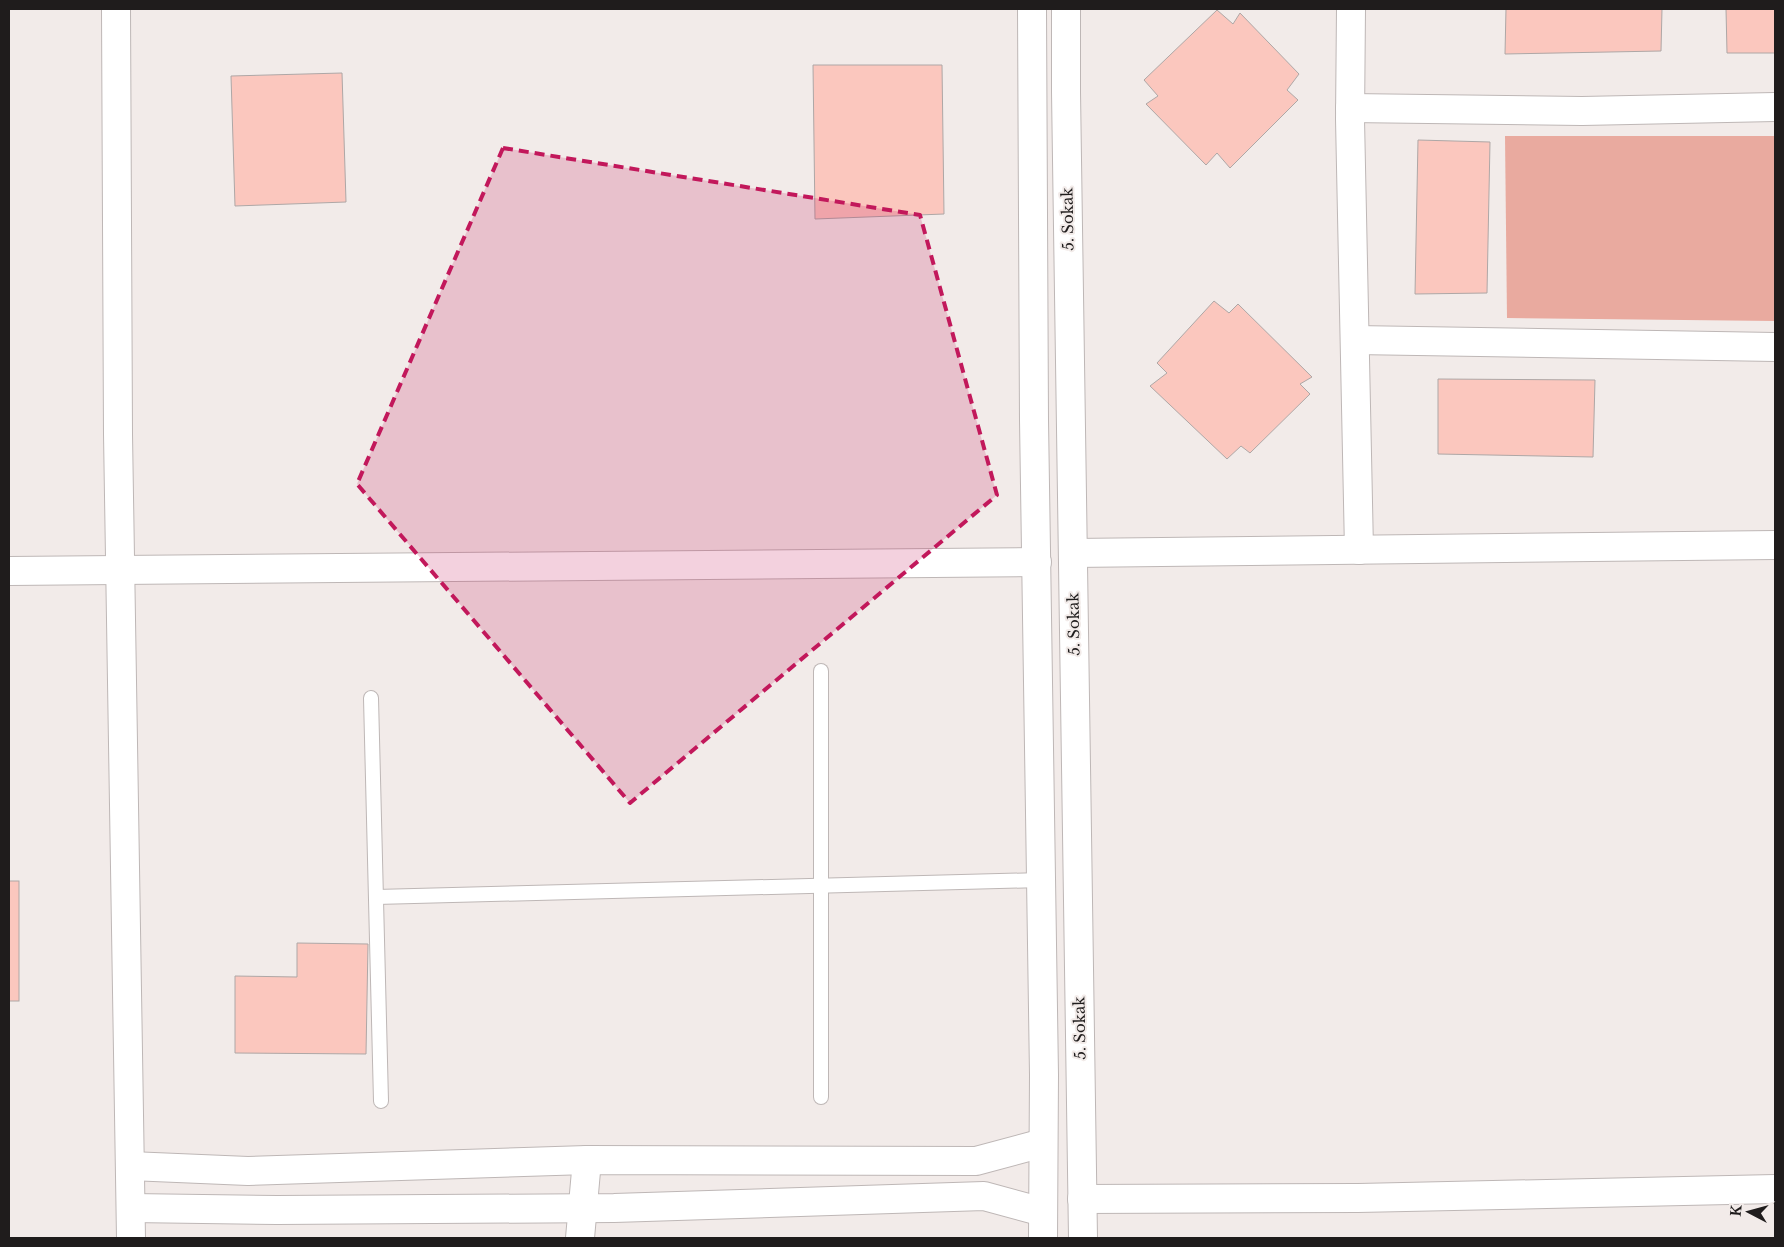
<svg xmlns="http://www.w3.org/2000/svg" width="1784" height="1247" font-family="'Libre Baskerville',serif">
	<style>
		.green { fill: #e9aa9f }
		.building { fill: #fbc7be; stroke: #aea7a6 }
		.lines { fill: none; stroke-linecap: round; stroke-linejoin: round }
		.lane-casing { stroke: #beb7b6; stroke-width: 16 }
		.street-casing { stroke: #beb7b6; stroke-width: 30 }
		.secondary-casing { stroke: #beb7b6; stroke-width: 30 }
		.lane { stroke: #fff; stroke-width: 14 }
		.street { stroke: #fff; stroke-width: 28 }
		.secondary { stroke: #fff; stroke-width: 28 }
		.marked { fill: #c2185b; fill-opacity: 0.2; stroke: #c2185b; stroke-width: 4; stroke-dasharray: 10 6; stroke-linejoin: round }
		.labels { text-anchor: middle; stroke-width: 4; stroke-linejoin: round; paint-order: stroke }
		.street-label { font-size: 15px; fill: #1f1c1c; stroke: #f2ebe9 }
	</style>
	<rect width="100%" height="100%" fill="#f2ebe9"/>
	<path class="green" d="M1505,136H1775V321L1507,318Z"/>
	<g class="building">
		<path d="M1506,9H1662L1661,51L1505,54Z"/>
		<path d="M1726,9H1775V53H1727Z"/>
		<path d="M1217,10L1233,24L1240,13L1299,74L1287,90L1298,100L1230,168L1217,153L1206,165L1146,104L1158,96L1144,80Z"/>
		<path d="M813,65H942L944,214L815,219Z"/>
		<path d="M342,73L346,202L235,206L231,76Z"/>
		<path d="M1418,140L1490,142L1487,293L1415,294Z"/>
		<path d="M1214,301L1229,313L1238,304L1312,377L1300,384L1310,394L1250,453L1241,446L1227,459L1150,386L1167,373L1157,363Z"/>
		<path d="M1438,379L1595,380L1593,457L1438,454Z"/>
		<rect x="9" y="881" width="10" height="120"/>
		<path d="M297,943L368,944L366,1054L235,1053V976L297,977Z"/>
	</g>
	<g class="lines">
		<g class="lane-casing">
			<g id="lane">
				<path d="M821,671V1097"/>
				<path d="M371,698L381,1101"/>
				<path d="M376,897L1041,880"/>
			</g>
		</g>
		<g class="street-casing">
			<g id="street">
				<path d="M116,9L118,434L131,1238"/>
				<path d="M1351,9L1350,119L1359,550"/>
				<path d="M1350,108L1582,111L1775,107"/>
				<path d="M1355,340L1775,347"/>
				<path d="M1073,553L1775,545"/>
				<path d="M9,571L1037,562"/>
				<path d="M130,1166L248,1171L587,1160L976,1161L1043,1143"/>
				<path d="M1082,1199L1358,1198L1775,1189"/>
				<path d="M131,1208L277,1210L614,1208L984,1196L1043,1212"/>
				<path d="M580,1238L587,1160"/>
			</g>
		</g>
		<g class="secondary-casing">
			<g id="secondary">
				<path d="M1032,9L1034,420L1044,1075L1043,1238"/>
				<path d="M1066,9V92L1083,1238"/>
			</g>
		</g>
		<use href="#lane" class="lane"/>
		<use href="#street" class="street"/>
		<use href="#secondary" class="secondary"/>
	</g>
	<path class="marked" d="M503,148L920,215L997,495L630,803L357,484Z"/>
	<g class="labels">
		<g class="street-label">
			<text transform="translate(1068 219) rotate(-91)" y="5">5. Sokak</text>
			<text transform="translate(1074 624) rotate(-91)" y="5">5. Sokak</text>
			<text transform="translate(1080 1028) rotate(-91)" y="5">5. Sokak</text>
		</g>
	</g>
	<rect width="1784" height="1247" fill="none" stroke="#1f1c1c" stroke-width="20"/>
	<g transform="translate(1749 1212) rotate(276)" stroke="#f2ebe9" stroke-width="4" paint-order="stroke">
	<path d="M0-4L9 19L0 12L-9 19Z" fill="#1f1c1c"/>
	<text y="-8" font-size="14" font-weight="bold" text-anchor="middle" fill="#1f1c1c">K</text>
	</g>
</svg>
